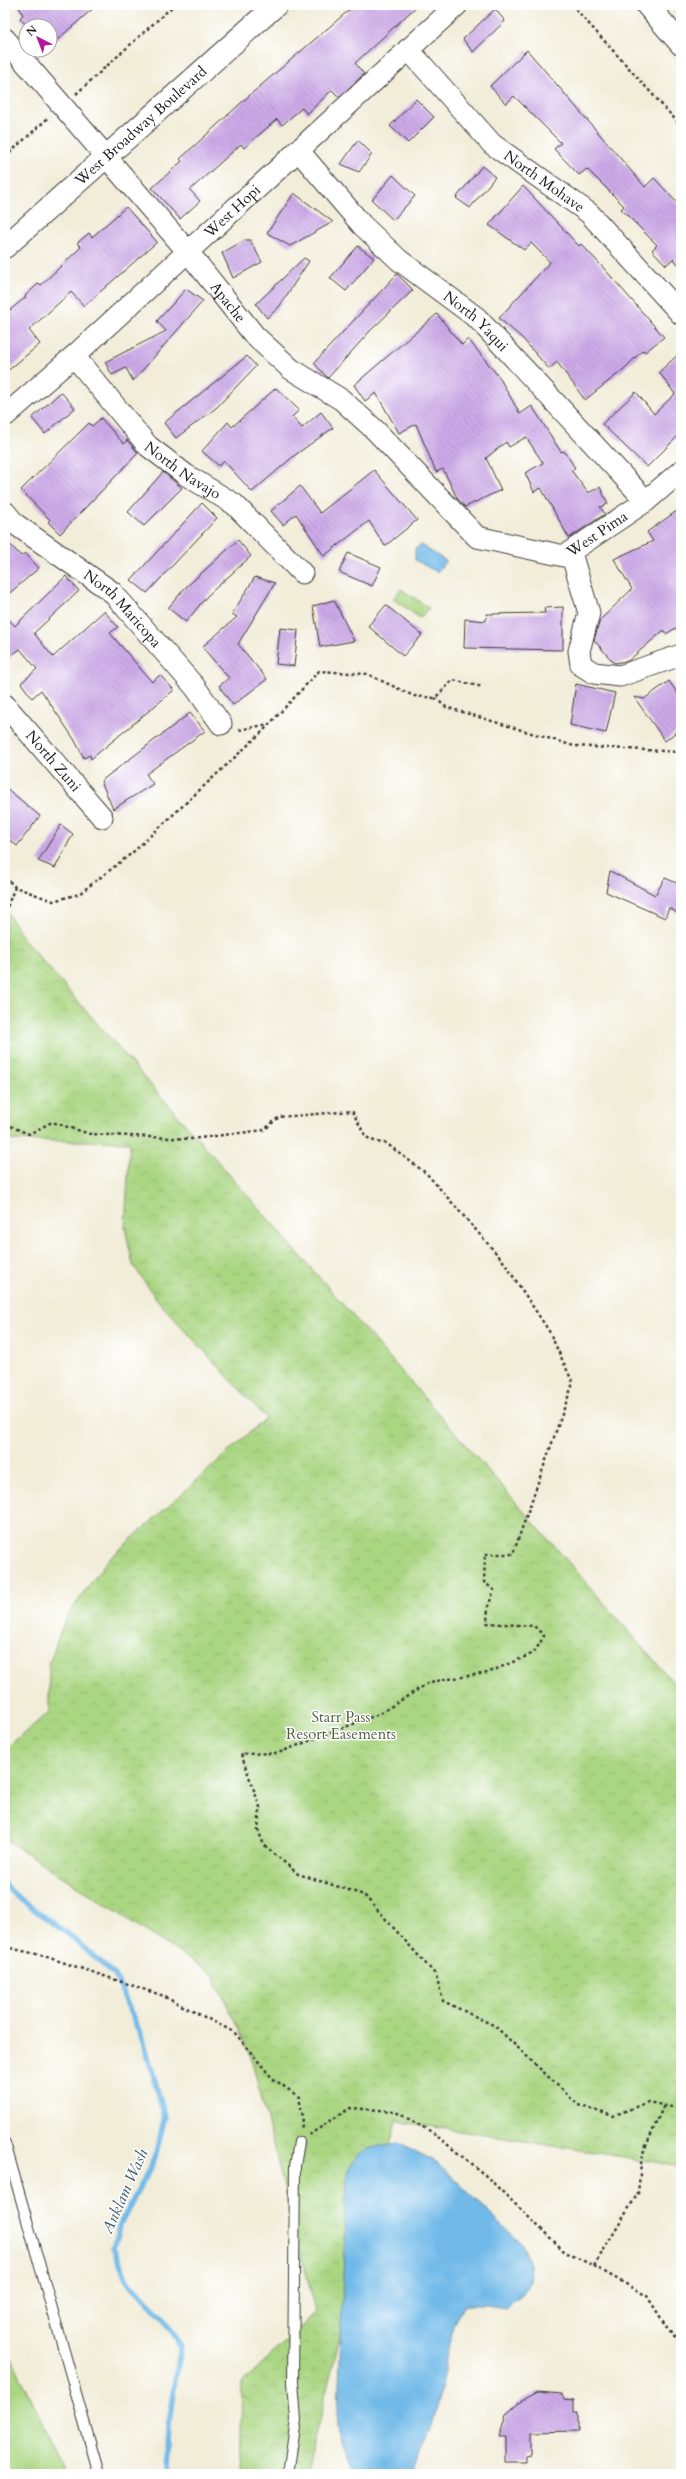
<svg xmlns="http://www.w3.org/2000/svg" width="686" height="2479" font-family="Cardo,serif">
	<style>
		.grass { fill: #aad682; stroke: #63794f }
		.park { fill: url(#park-crowns); stroke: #63794f }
		.water { fill: #70b9e8; stroke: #466a82 }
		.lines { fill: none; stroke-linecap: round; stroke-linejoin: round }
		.stream { stroke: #70b9e8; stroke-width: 5.5 }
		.building { fill: url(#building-back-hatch) }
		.service-casing { stroke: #3c3b38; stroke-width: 12 }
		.minor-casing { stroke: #3c3b38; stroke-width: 23 }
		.tertiary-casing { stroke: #3c3b38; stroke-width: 24 }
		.path { stroke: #3c3b38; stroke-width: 2.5; stroke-dasharray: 3 3; stroke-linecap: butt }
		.service { stroke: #fff; stroke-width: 10 }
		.minor { stroke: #fff; stroke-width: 21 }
		.tertiary { stroke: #fff; stroke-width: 22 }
		.labels { text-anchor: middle; stroke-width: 3; stroke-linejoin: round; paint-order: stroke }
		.street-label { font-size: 15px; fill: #1c1c1c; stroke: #fff }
		.park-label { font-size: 15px; fill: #4e5d40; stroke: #fff }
		.water-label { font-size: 16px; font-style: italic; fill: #3e5b6e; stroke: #fff }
	</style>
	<defs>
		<pattern id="park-crowns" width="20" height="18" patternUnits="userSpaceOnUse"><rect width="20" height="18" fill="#aad682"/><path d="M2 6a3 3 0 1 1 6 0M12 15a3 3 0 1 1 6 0" fill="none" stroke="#92b770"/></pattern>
		<pattern id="building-back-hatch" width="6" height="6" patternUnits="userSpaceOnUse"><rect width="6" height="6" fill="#cca9e8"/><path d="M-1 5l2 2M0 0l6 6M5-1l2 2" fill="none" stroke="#af91c6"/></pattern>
	</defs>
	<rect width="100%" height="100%" fill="#fff"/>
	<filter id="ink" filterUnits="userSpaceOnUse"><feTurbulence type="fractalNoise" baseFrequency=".025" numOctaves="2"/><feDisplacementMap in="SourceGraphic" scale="8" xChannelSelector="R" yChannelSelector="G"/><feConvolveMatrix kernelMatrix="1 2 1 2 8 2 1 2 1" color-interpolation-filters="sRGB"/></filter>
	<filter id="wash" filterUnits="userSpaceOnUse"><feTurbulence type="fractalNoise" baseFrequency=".012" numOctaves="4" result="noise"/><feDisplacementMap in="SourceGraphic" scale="16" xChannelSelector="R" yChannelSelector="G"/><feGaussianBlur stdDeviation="0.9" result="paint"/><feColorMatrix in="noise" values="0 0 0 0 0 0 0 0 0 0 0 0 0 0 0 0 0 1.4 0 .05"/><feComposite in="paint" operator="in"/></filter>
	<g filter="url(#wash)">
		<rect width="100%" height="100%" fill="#f2edd9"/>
		<g class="grass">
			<path d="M401,589L429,608L420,618L393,599Z"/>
			<path d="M5,2344L67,2474H5Z"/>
		</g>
		<path class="park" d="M5,909L25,941L681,1691V2166L396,2121L305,2474H240L242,2383L316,2312L250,2054L213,1975L5,1839V1749L49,1712V1664L65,1619L106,1562L266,1418L158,1301L133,1265L125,1228L130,1142L5,1140Z"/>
		<g class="water">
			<path d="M421,545L446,561L437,572L415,560V549Z"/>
			<path d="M398,2143L440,2165L521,2243L530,2264L531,2281L521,2297L506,2308L486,2305H465C447,2329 446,2366 440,2396C434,2421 424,2451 412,2474H355L341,2447L338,2413L347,2173C359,2147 372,2147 398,2143Z"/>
		</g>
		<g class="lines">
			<path class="stream" d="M5,1885L16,1896L68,1934L115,1975L145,2046L165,2116L155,2158L119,2227L113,2247L127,2280L162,2317L181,2347C174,2382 164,2440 170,2474"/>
		</g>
		<g id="blocks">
			<g class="building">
				<path d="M18,5H97L50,46V26H27L20,18L23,15Z"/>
				<path d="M355,5H418L355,63L364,74L339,97L332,90L307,114L302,108L282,125L277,119L244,148L241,144L190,190L200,201L180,219L152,188L182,161L180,159L252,93Z"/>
				<path d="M495,9L505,21L473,52L463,39Z"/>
				<path d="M527,50L645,187L654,178L681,207V267L673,259L666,265L652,250L657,245L621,209L624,206L587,169L579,175L554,149L561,143L514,96L506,104L490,86Z"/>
				<path d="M416,99L434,117L408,143L390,126Z"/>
				<path d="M358,140L372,154L359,172L341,164Z"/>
				<path d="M482,166L495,177L470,208L456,198Z"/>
				<path d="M393,175L415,196L393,220L372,200Z"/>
				<path d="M523,186L579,246L581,244L600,264L664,337L645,352L643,350L624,369L585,400L557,362L549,369L522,338L499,318L550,262L531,243L524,250L489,225Z"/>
				<path d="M294,193L333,222L290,246L267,233Z"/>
				<path d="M126,207L157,242L84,306L71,292L29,330L40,344L5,373V314L26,297L25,296L39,283L41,285L81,247L77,243L89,233L92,237Z"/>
				<path d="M245,240H250L262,262L233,278L222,253Z"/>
				<path d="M358,246L374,258L346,291L330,278Z"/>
				<path d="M304,258L309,261L279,307L267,318L256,304Z"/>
				<path d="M397,274L413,290L370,331L328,378L326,376L314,363Z"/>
				<path d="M186,289L203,301L133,381L126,368L112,375L105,362L166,331L157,321Z"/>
				<path d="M437,314L462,345L468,339L499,377L520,414L532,406L561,452L564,451L575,468L571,470L588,493L600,487L608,504L600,507L605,514L569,538L541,488L534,492L525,473L543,463L526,437L509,447L506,442L486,458L501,490L465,507L457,498L443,469L436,472L416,424L399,433L376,393L365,401L354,385Z"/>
				<path d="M681,352V433L647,467L602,424L636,392L654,414L675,394L659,372Z"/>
				<path d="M247,356L256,366L216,408L176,438L164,423Z"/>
				<path d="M276,388L299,410L292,417L302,428L321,412L333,428L295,455L252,492L224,461L219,466L202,451L228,422L232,427Z"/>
				<path d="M61,392L75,408L45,434L32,418Z"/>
				<path d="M101,418L124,444L127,440L138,453L60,534L48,522L50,520L21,490L89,423L92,426Z"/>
				<path d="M374,470L417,520L385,546L369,521L324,556L296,514L283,525L271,511L300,486L320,513Z"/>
				<path d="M163,472L182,488L144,526L128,512Z"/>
				<path d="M202,503L217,518L147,593L131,580Z"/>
				<path d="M681,508V625L666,634L664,630L628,661L614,663L594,640L600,620L632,589L614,559L653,541L647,532Z"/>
				<path d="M5,539L21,556L25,553L39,568L5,597Z"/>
				<path d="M238,540L251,556L207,596L186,622L168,608L185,588Z"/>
				<path d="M348,553L381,567L372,586L339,572Z"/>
				<path d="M66,576L79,591L34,633L53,657L104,611L118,627L110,633L152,682L160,675L174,690L91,759L90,755L84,758L74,739L41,690L32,698L21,683L37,669L20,649L5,660V615L15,626Z"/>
				<path d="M255,577L275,583L238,644L267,679L233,705L219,686L229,678L202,647L237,617L232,614Z"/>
				<path d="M334,600L354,641L320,647L313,606Z"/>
				<path d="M386,605L422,635L403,656L368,626Z"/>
				<path d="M563,607V650L464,648L465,619L486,621L487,614L545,613L544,608Z"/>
				<path d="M280,628L298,630L294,666L276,664Z"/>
				<path d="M669,681L681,698V728L665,741L634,697L644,699Z"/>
				<path d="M576,684L615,693L606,733L570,725Z"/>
				<path d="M190,713L205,731L146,774L153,784L113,809L101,781Z"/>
				<path d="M5,787L40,816L17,846L5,836Z"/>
				<path d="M61,825L73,834L55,868L38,861Z"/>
				<path d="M610,871L655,895L665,878L681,885V915L669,908L665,918L606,892Z"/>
				<path d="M537,2392L562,2394L564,2399L574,2400V2412H578V2431L532,2432V2454L526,2455V2462H505V2437H499L506,2414L524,2399Z"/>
			</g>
		</g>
	</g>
	<g filter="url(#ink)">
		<use href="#blocks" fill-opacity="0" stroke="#3c3b38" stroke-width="1"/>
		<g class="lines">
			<g class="service-casing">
				<g id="service">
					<path d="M5,2143L99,2474"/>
					<path d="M288,2474L296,2420L293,2382L295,2166L299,2142"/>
				</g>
			</g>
			<g class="minor-casing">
				<g id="minor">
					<path id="s1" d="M5,39L188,252L255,336L291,369L342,400L376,431L477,537L564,556L646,501L681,471"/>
					<path id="s2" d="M408,49L492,144L589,213L681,314"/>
					<path id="s3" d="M298,150L362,225L399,260L477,318L646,501"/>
					<path id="s4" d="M74,356L148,446L186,475L234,504L302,573"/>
					<path id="s5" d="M5,416L74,356L457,5"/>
					<path id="s6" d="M5,512L15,524L112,592L195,687L221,724"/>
					<path d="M571,553L589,613L579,651L581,665L594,673L620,676L681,655"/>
					<path id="s7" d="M5,705L102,817"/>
				</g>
			</g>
			<g class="tertiary-casing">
				<g id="tertiary">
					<path d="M647,5L681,44"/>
					<path id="s8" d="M5,247L276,5"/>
				</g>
			</g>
			<g class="path">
				<path d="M572,5L681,126"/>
				<path d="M76,94L174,5"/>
				<path d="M5,157L48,118"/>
				<path d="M435,698L446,707L574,746L681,752"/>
				<path d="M239,730L269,724"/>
				<path d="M5,877L15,887"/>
				<path d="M5,912L15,887L53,901L79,894L132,853L262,732L319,671L367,674L414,696L435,698L453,680L483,687"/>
				<path d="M5,1124L29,1134L52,1122L90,1134L191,1139L264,1130L279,1117L352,1111L366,1137L376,1142L386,1143L427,1174L503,1261L549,1331L573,1383L513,1554H485L484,1582L494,1590L488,1607L487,1623L534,1626L544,1636L534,1653L487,1673L430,1682L379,1714L278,1753L241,1754L260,1807L258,1830L264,1845L298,1874L364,1895L436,1975L443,2001L495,2026L578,2105L613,2116L648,2102L681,2109"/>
				<path d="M5,1947L41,1955L161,1995L234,2032L272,2078L299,2097L303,2118L301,2130"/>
				<path d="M309,2135L350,2108L394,2111L432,2132L486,2176L565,2252L594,2266L647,2296L666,2326L681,2344"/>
				<path d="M594,2266L638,2193L642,2155L664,2105"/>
			</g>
			<use href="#service" class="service"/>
			<use href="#minor" class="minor"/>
			<use href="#tertiary" class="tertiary"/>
		</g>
	</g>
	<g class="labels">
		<g class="street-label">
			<text dy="5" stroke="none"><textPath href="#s8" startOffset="182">West Broadway Boulevard</textPath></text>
			<text dy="5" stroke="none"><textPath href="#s2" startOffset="191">North Mohave</textPath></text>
			<text dy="5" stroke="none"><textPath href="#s5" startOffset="306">West Hopi</textPath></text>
			<text dy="5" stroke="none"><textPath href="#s1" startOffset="345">Apache</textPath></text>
			<text dy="5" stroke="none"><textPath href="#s3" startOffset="248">North Yaqui</textPath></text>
			<text dy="5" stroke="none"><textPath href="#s4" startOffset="159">North Navajo</textPath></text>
			<text dy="5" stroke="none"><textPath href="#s1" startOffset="818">West Pima</textPath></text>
			<text dy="5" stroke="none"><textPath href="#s6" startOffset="153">North Maricopa</textPath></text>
			<text dy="5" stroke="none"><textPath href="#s7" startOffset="74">North Zuni</textPath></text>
		</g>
		<g class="park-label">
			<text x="341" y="1722">Starr Pass<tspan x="341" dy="17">Resort Easements</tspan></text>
		</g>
		<g class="water-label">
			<text transform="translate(124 2191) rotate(-66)" y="6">Anklam Wash</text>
		</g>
	</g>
	<rect width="686" height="2479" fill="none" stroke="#fff" stroke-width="20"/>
	<g transform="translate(38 38) rotate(318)"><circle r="19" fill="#ffffff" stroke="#a4a4a4"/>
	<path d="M0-3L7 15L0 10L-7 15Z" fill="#b5179e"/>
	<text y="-6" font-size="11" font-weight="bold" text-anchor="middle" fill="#1c1c1c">N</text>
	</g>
</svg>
